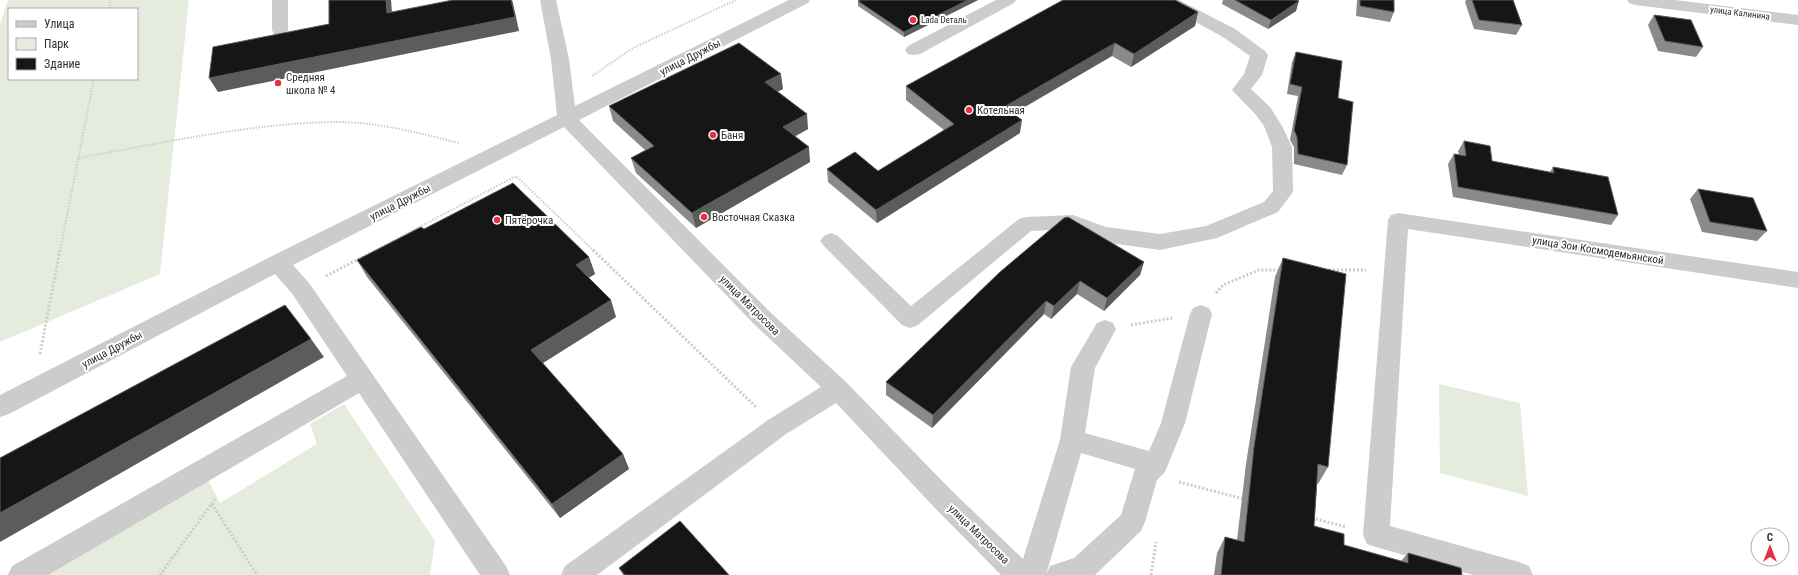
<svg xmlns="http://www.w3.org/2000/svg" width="1798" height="575" font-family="'Roboto Condensed',sans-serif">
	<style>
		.green { fill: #e6ecdd; fill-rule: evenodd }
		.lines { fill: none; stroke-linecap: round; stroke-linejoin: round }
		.path-far1 { stroke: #ccc; stroke-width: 2; stroke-dasharray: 1.5 1.5; stroke-linecap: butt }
		.path { stroke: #ccc; stroke-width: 3; stroke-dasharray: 2 2; stroke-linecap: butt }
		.minor { fill: #ccc; fill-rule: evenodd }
		.wall { fill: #8a8a8a }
		.shaded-wall { fill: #5c5c5c }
		.building { fill: #161616; stroke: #5c5c5c }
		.poi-dot { fill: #e53245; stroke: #fff; stroke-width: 1.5 }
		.labels { text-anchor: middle; stroke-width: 4; stroke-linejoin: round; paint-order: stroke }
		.far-street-label { font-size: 9px; fill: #2f2f2f; stroke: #fff }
		.far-poi-label { font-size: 9px; fill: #2f2f2f; stroke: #fff; text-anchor: start }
		.street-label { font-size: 11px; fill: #2f2f2f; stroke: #fff }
		.poi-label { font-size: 11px; fill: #2f2f2f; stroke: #fff; text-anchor: start }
	</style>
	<rect width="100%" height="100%" fill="#fff"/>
	<g class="green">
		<path d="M8,0H189L160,274L0,342V24ZM9,9H137V79H9Z"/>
		<path d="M1439,384L1520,403L1528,496L1440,473Z"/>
		<path d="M344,404L435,541L430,575H39L206,476L220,503L317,444L310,424Z"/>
	</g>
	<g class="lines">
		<g class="path-far1">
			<path d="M109,9L111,0"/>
			<path d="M592,76L633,48L736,0"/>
			<path d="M78,158C163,143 250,123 337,122C377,122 420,133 459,143"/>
			<path d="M60,251L94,79"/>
			<path d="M374,251L516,176L594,251"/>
		</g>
		<g class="path">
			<path d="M593,250L756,407"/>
			<path d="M1329,270H1366"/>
			<path d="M326,276L376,250"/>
			<path d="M1216,293L1223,285L1259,270H1280"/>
			<path d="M1131,325L1172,318"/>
			<path d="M40,354L60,250"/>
			<path d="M1179,482L1244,499"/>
			<path d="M212,504L257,575"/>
			<path d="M1312,518L1346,527"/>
			<path d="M160,575L215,499"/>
			<path d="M1151,575L1156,542"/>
		</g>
		<g class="minor">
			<path d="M272,0H288V30L286,34L280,35L274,34L272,30Z"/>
			<path d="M540,0H556L569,59L575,106L789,0H810L808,3L579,120L770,312L846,382L951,490L1023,559L1060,440L1071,367L1097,323L1105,320L1113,323L1116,329L1095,368L1085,433L1149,451L1161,423L1190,314L1193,308L1201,305L1209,308L1212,314L1185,423L1165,472L1157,480L1145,522L1141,531L1095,575H1046L1050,566L1074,558L1121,515L1135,469L1081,453L1046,575H1001L933,506L836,403L786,434L597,575H561L565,566L768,420L821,387L754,324L564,127L293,265L309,283L506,566L510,575H480L359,393L48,575H8L12,566L347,376L293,295L275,274L9,414L0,417V395L270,257L557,115L551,59Z"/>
			<path d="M996,0H1016L1014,3L920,54L914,55L908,54L905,50L908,46Z"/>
			<path d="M1159,0H1179L1235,29L1265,51L1268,55L1262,75L1251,89L1270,107L1282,126L1292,147L1293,192L1278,212L1217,238L1160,250L1103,242L1071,229L1031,231L918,325L910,328L902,325L824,246L820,241L824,236L831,233L838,236L911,306L1019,219L1026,217L1073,215L1106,227L1160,234L1206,226L1264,202L1273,191L1272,147L1264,126L1256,115L1232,90L1244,74L1250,56L1223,37L1161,3Z"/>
			<path d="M1627,0H1675L1798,15V25L1635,5L1629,3Z"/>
			<path d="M1398,213L1798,272V288L1408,229L1390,526L1519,562L1529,566L1533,575H1473L1376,547L1367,544L1363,535L1388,220L1391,215Z"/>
		</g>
	</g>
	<g class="wall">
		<path d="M978,0L904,37L858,6V1Z"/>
		<path d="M1223,0H1297L1296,11L1268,29L1222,4Z"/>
		<path d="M1357,0H1394V12L1390,22L1356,16Z"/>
		<path d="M1466,0H1513L1522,25L1516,35L1474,29L1465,2Z"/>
		<path d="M1198,12L1195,26L1131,67L1112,56L1013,114L1020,133L877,223L828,182L827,169L878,171L944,130L906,100V86Z"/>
		<path d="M1654,15L1703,47L1696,57L1658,51L1648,25Z"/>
		<path d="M1296,52L1338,98L1347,165L1342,175L1294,164V147L1290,140L1298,96L1287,94L1292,62Z"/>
		<path d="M783,89L777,92L808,129L795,136L810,162L696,228L636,173L631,158L645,150L613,121L609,106Z"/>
		<path d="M1464,141L1492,161L1550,172L1553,167L1618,215L1611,225L1453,197L1448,164L1454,154L1459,155L1458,151Z"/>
		<path d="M1698,189L1767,231L1757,241L1702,232L1690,199Z"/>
		<path d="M424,229L589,257L595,274L588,278L616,317L543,363L623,454L629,469L560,518L367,277L357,260Z"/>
		<path d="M1283,258L1328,467L1318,484H1317L1314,526L1344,545L1401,561L1408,553L1462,575H1214L1217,553L1225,537L1237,540L1246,464L1275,277Z"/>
		<path d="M1144,262L1140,275L1104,311L1077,294L1051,319L1044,314L932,428L886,395V382L1000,272Z"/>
		<path d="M619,568L729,575H623Z"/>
	</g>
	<g class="shaded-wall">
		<path d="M386,0H391L393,26L387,13Z"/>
		<path d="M511,0H512L513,3L519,31L218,92L209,78Z"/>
		<path d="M968,0H978L904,37V32Z"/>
		<path d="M1299,1L1296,11L1268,29L1271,20Z"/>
		<path d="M1198,12L1195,26L1131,67L1134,54Z"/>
		<path d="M1115,43L1112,56L1002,120L1004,107Z"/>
		<path d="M781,74L783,89L767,97L765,82Z"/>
		<path d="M807,114L808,129L785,142L783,127Z"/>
		<path d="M1022,120L1020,133L877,223L876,210Z"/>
		<path d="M809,147L810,162L696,228L692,213Z"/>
		<path d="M589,257L595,274L582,282L576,265Z"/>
		<path d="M1144,262L1140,275L1104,311L1107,298Z"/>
		<path d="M1080,281L1077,294L1051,319L1054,306Z"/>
		<path d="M611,300L616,317L538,366L531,350Z"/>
		<path d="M1046,301L1044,314L932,428L933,415Z"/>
		<path d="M311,339L324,357L0,542V513Z"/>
		<path d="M623,454L629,469L560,518L552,504Z"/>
	</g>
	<g class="building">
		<path d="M329,0H386L387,13L453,0H511L515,17L209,78L213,47L329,24Z"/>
		<path d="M860,0H968L904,32L858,1Z"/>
		<path d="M1063,0H1175L1198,12L1134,54L1115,43L1004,107L1022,120L876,210L827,169L855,152L878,171L954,124L906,86Z"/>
		<path d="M1235,0H1297L1299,1L1271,20Z"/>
		<path d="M1360,0H1394V12L1360,6Z"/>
		<path d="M1472,0H1513L1522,25L1479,20Z"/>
		<path d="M1654,15L1691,20L1703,47L1665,41Z"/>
		<path d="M739,43L781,74L765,82L807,114L783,127L809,147L692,213L631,158L654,146L609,106Z"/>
		<path d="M1296,52L1342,61L1338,98L1353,102L1347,165L1298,154L1297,137L1294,130L1302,87L1290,84Z"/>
		<path d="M1464,141L1490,146L1492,161L1554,173L1553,167L1608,177L1618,215L1458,187L1454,154L1466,156Z"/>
		<path d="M513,183L589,257L576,265L611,300L531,350L623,454L552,504L357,260L421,227L424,229Z"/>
		<path d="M1698,189L1753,198L1767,231L1710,222Z"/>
		<path d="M1068,217L1144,262L1107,298L1080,281L1054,306L1046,301L933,415L886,382L1000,272L1064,218Z"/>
		<path d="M1283,258L1346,274L1328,467L1318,464L1314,526L1344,534V545L1408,563V553L1461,568L1462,575H1221L1225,537L1244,542L1254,447Z"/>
		<path d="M285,305L311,339L0,513V458Z"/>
		<path d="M680,521L729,575H625L619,568Z"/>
	</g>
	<g class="poi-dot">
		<circle cx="913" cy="20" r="4"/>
		<circle cx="278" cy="83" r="4"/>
		<circle cx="969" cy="110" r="4"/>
		<circle cx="713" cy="135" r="4"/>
		<circle cx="704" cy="217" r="4"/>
		<circle cx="497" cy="220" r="4"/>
	</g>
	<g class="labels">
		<g class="far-street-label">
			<text transform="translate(1740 13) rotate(7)" y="3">улица Калинина</text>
		</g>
		<g class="far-poi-label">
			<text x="921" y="23">Lada Dеталь</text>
		</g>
		<g class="street-label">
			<text transform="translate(690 57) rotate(-27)" y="4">улица Дружбы</text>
			<text transform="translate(400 202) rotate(-27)" y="4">улица Дружбы</text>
			<text transform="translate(1598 250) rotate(9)" y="4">улица Зои Космодемьянской</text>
			<text transform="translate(750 305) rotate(45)" y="4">улица Матросова</text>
			<text transform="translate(112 349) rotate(-28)" y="4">улица Дружбы</text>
			<text transform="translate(979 534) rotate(44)" y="4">улица Матросова</text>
		</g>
		<g class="poi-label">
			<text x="286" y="81">Средняя<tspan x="286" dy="13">школа № 4</tspan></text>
			<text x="977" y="114">Котельная</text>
			<text x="721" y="139">Баня</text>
			<text x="712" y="221">Восточная Сказка</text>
			<text x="505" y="224">Пятёрочка</text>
		</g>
	</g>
	<rect x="8" y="8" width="130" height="72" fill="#ffffff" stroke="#acacac"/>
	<rect x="16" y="21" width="20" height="6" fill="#cccccc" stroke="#acacac"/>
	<text x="44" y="28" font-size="12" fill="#2f2f2f">Улица</text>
	<rect x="16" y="38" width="20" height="12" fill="#e6ecdd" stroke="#acacac"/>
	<text x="44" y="48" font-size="12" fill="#2f2f2f">Парк</text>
	<rect x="16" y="58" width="20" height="12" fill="#161616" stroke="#acacac"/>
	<text x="44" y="68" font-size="12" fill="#2f2f2f">Здание</text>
	<g transform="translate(1770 547)"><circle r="19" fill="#ffffff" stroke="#acacac"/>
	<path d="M0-3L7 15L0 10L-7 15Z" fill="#e53245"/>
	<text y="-6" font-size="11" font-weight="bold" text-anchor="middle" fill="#2f2f2f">С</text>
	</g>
</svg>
